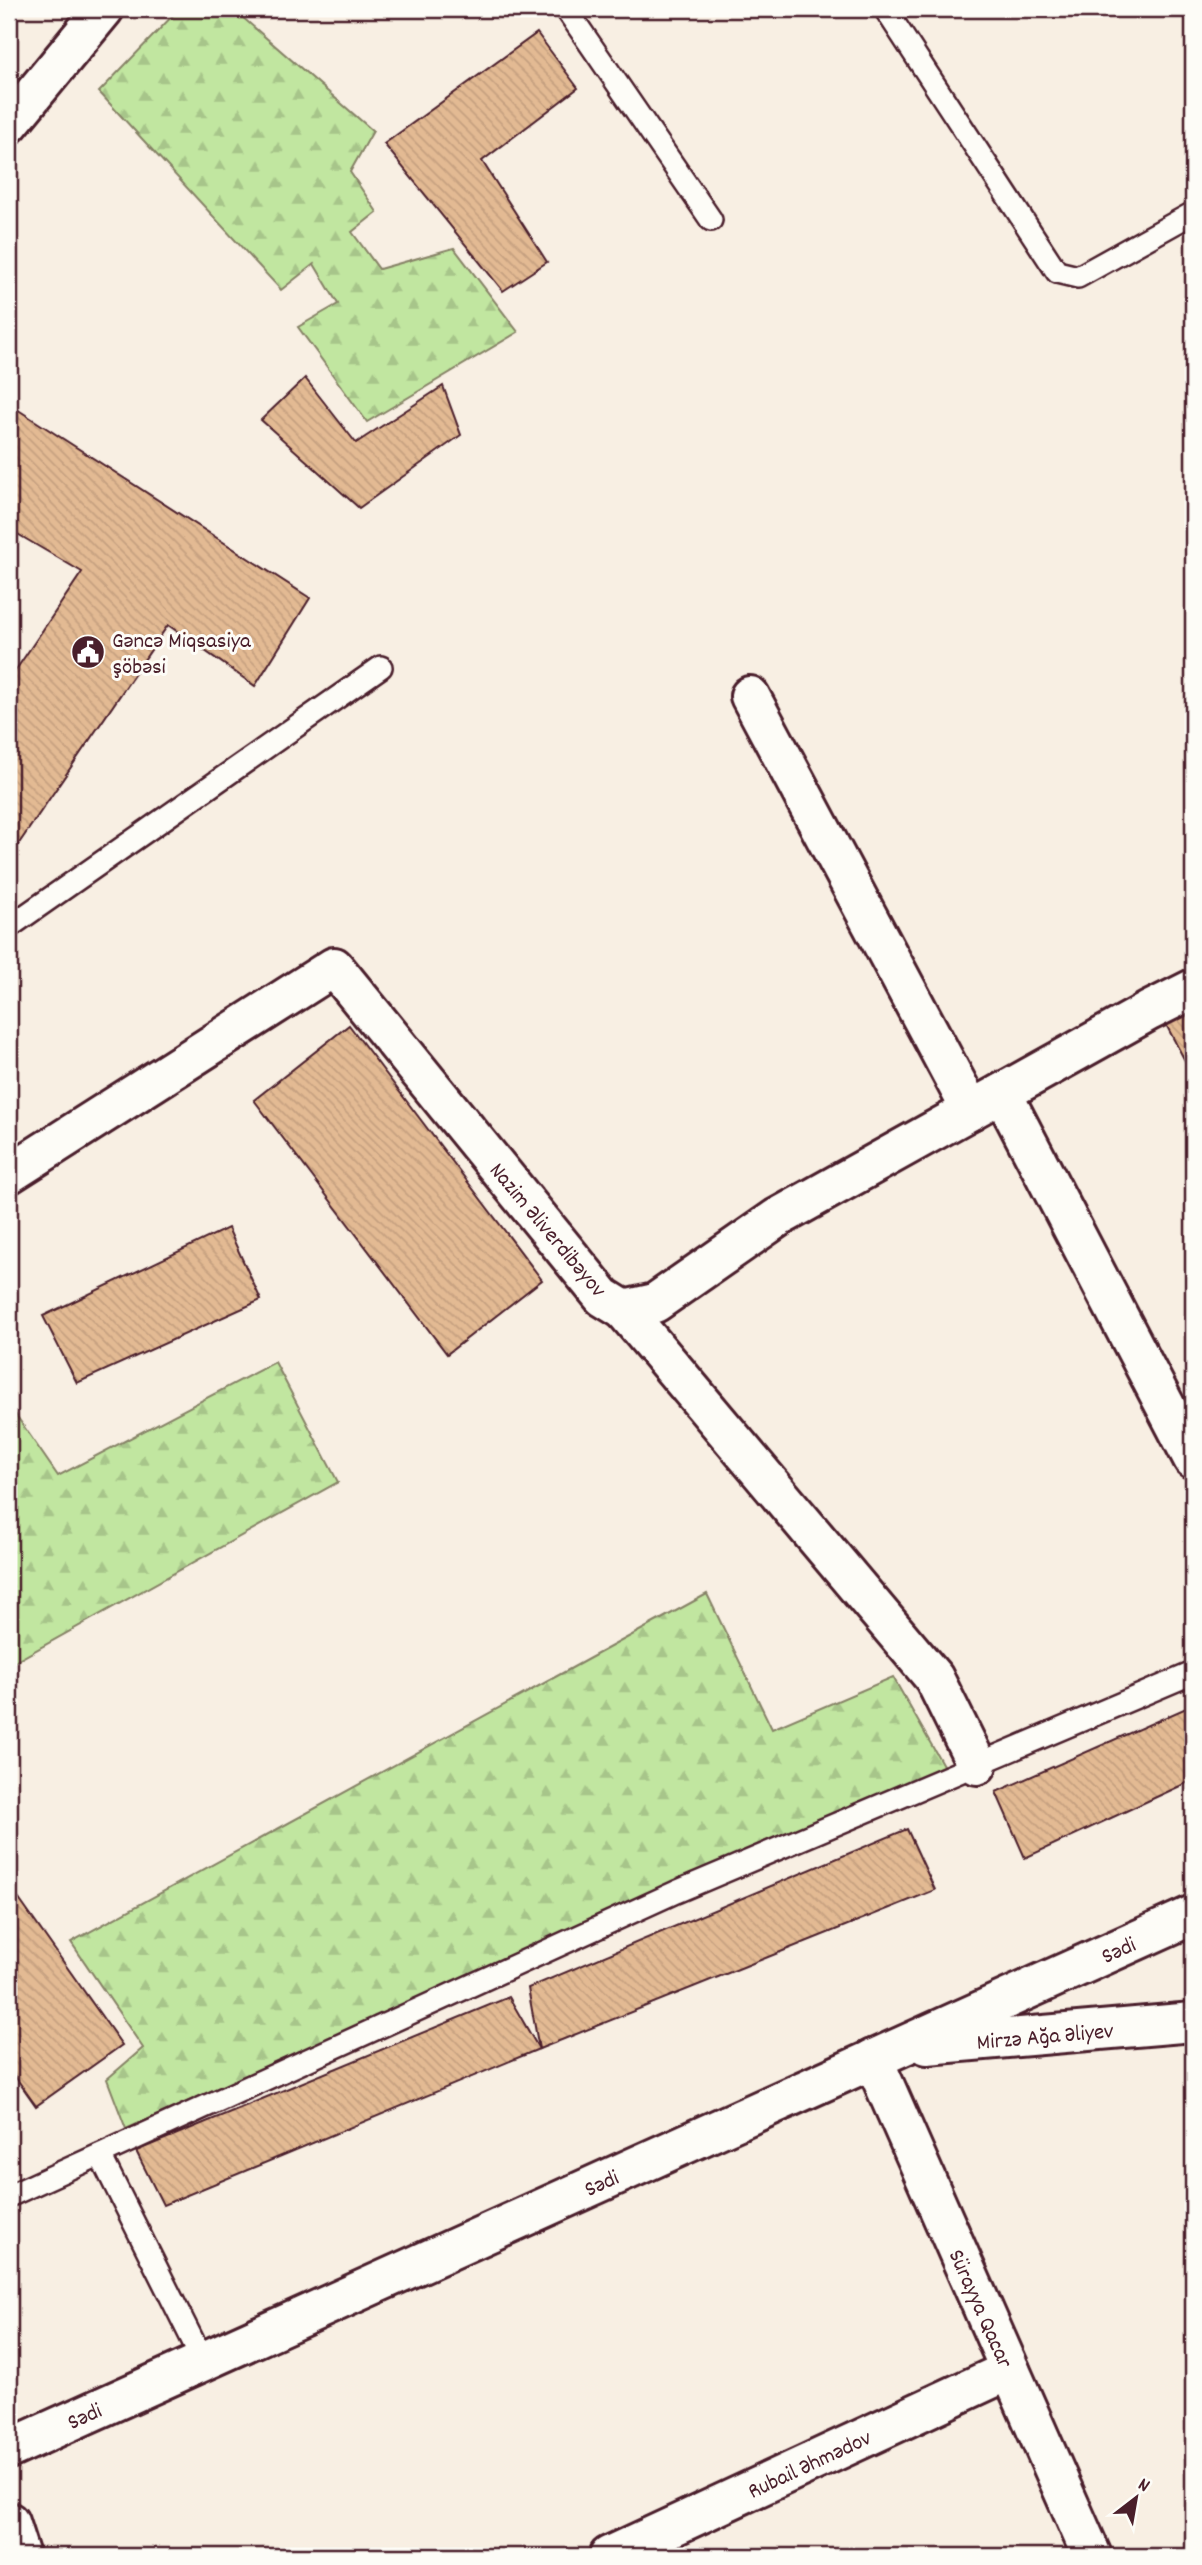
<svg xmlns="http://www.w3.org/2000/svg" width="1202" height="2565" font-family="Dekko,sans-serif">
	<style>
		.forest { fill: url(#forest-firs); stroke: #868266; stroke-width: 2 }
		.building { fill: url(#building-back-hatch); stroke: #4a1f2b; stroke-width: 2 }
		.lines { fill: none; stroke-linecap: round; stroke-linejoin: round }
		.lane-casing { stroke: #4a1f2b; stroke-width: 26 }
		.street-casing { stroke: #4a1f2b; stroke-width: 44 }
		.secondary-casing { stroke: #4a1f2b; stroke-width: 44 }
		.lane { stroke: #fdfcf7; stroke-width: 21 }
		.street { stroke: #fdfcf7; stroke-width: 38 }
		.secondary { stroke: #fdfcf7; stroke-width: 38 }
		.labels { text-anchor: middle; stroke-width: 6; stroke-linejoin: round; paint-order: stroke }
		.poi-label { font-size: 23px; fill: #4a1f2b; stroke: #fdfcf7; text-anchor: start }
		.street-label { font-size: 23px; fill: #4a1f2b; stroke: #fdfcf7 }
	</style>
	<defs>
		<pattern id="forest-firs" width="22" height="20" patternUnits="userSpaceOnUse" patternTransform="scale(1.75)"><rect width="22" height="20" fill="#c1e6a0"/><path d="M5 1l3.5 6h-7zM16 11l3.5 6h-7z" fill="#a7c58a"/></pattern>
		<pattern id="building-back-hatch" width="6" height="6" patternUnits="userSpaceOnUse" patternTransform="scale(1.75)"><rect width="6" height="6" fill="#e3ba93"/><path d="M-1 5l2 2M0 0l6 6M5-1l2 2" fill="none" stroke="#c49f7f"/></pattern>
	</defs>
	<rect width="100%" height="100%" fill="#f8efe3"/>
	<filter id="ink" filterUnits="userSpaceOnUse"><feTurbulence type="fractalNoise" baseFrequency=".0143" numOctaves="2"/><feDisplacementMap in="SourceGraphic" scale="14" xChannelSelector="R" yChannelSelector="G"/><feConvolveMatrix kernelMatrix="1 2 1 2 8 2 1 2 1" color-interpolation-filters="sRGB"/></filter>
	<g filter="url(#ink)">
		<g class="forest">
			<path d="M179,9H233L373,131L350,172L377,212L352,232L379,269L454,248L518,332L367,422L298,327L338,304L314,264L281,290L99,92Z"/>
			<path d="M275,1362L338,1482L9,1665V1405L58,1476Z"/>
			<path d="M707,1594L772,1729L893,1677L944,1767L126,2129L107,2079L143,2048L71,1942Z"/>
		</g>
		<g class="building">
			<path d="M537,33L578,88L482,161L547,262L503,291L384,144Z"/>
			<path d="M305,378L356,443L443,386L461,435L359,508L261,420Z"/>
			<path d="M9,404L310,598L255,686L168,625L9,858V680L82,572L9,529Z"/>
			<path d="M1193,1000V1076L1161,1015Z"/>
			<path d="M349,1025L542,1280L447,1354L254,1100Z"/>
			<path d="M228,1228L261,1300L77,1383L43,1316Z"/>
			<path d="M1193,1705V1780L1025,1858L996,1792Z"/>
			<path d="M907,1829L935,1890L539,2049L528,1988Z"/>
			<path d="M9,1885L122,2045L36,2106L9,2068Z"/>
			<path d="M509,1997L539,2049L163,2205L136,2151Z"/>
		</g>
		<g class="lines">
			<g class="lane-casing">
				<g id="lane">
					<path d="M566,9L711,220"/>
					<path d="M885,9L1057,272L1078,277L1193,213"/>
					<path d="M9,927L381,667"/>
					<path d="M100,2155L203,2361"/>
					<path d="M9,2196L676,1892L1193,1673"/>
				</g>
			</g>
			<g class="street-casing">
				<g id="street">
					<path d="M750,696L971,1110"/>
					<path d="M1002,1093L1193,1459"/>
					<path d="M9,1174L334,967L603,1297L624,1310L655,1303L777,1218L1149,1011L1193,989"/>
					<path d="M624,1310L934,1678L977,1765"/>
					<path d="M927,2045L1193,2022"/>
					<path d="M873,2059L1092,2556"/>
					<path d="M9,2449L1193,1915"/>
					<path d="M9,2522L20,2556"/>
					<path d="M609,2556L1010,2370"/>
				</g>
			</g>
			<g class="secondary-casing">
				<path id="secondary" d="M9,124L104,9"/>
			</g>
			<use href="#lane" class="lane"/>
			<use href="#street" class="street"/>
			<use href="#secondary" class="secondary"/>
		</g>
	</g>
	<defs>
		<g id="civic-disc" transform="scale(1.75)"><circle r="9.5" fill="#4a1f2b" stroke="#fdfcf7"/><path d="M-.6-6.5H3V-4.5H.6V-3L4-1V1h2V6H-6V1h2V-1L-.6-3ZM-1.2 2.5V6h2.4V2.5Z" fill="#fff"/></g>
	</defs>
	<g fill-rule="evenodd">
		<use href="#civic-disc" x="88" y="652"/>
	</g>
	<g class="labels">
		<g class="poi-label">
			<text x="112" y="647">Gəncə Miqsasiya<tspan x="112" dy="26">şöbəsi</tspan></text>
		</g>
		<g class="street-label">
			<text transform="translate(549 1229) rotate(50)" y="8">Nazim Əliverdibəyov</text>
			<text transform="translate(1118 1949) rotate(-24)" y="8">Sədi</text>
			<text transform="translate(1045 2035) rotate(-5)" y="8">Mirzə Ağa Əliyev</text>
			<text transform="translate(601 2182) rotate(-24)" y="8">Sədi</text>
			<text transform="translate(982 2308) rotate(66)" y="8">Sürayya Qacar</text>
			<text transform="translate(84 2415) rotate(-24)" y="8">Sədi</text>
			<text transform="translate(809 2463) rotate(-25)" y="8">Rubail Əhmədov</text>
		</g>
	</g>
	<rect width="1202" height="2565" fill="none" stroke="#fdfcf7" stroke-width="35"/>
	<rect x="18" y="18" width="1167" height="2530" fill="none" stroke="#4a1f2b" stroke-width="2.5" filter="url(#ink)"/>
	<g transform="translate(1136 2498) rotate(31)" stroke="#fdfcf7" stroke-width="5" paint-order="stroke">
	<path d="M0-5L12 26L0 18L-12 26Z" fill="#4a1f2b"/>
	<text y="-10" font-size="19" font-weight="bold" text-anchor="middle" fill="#4a1f2b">N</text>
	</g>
</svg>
